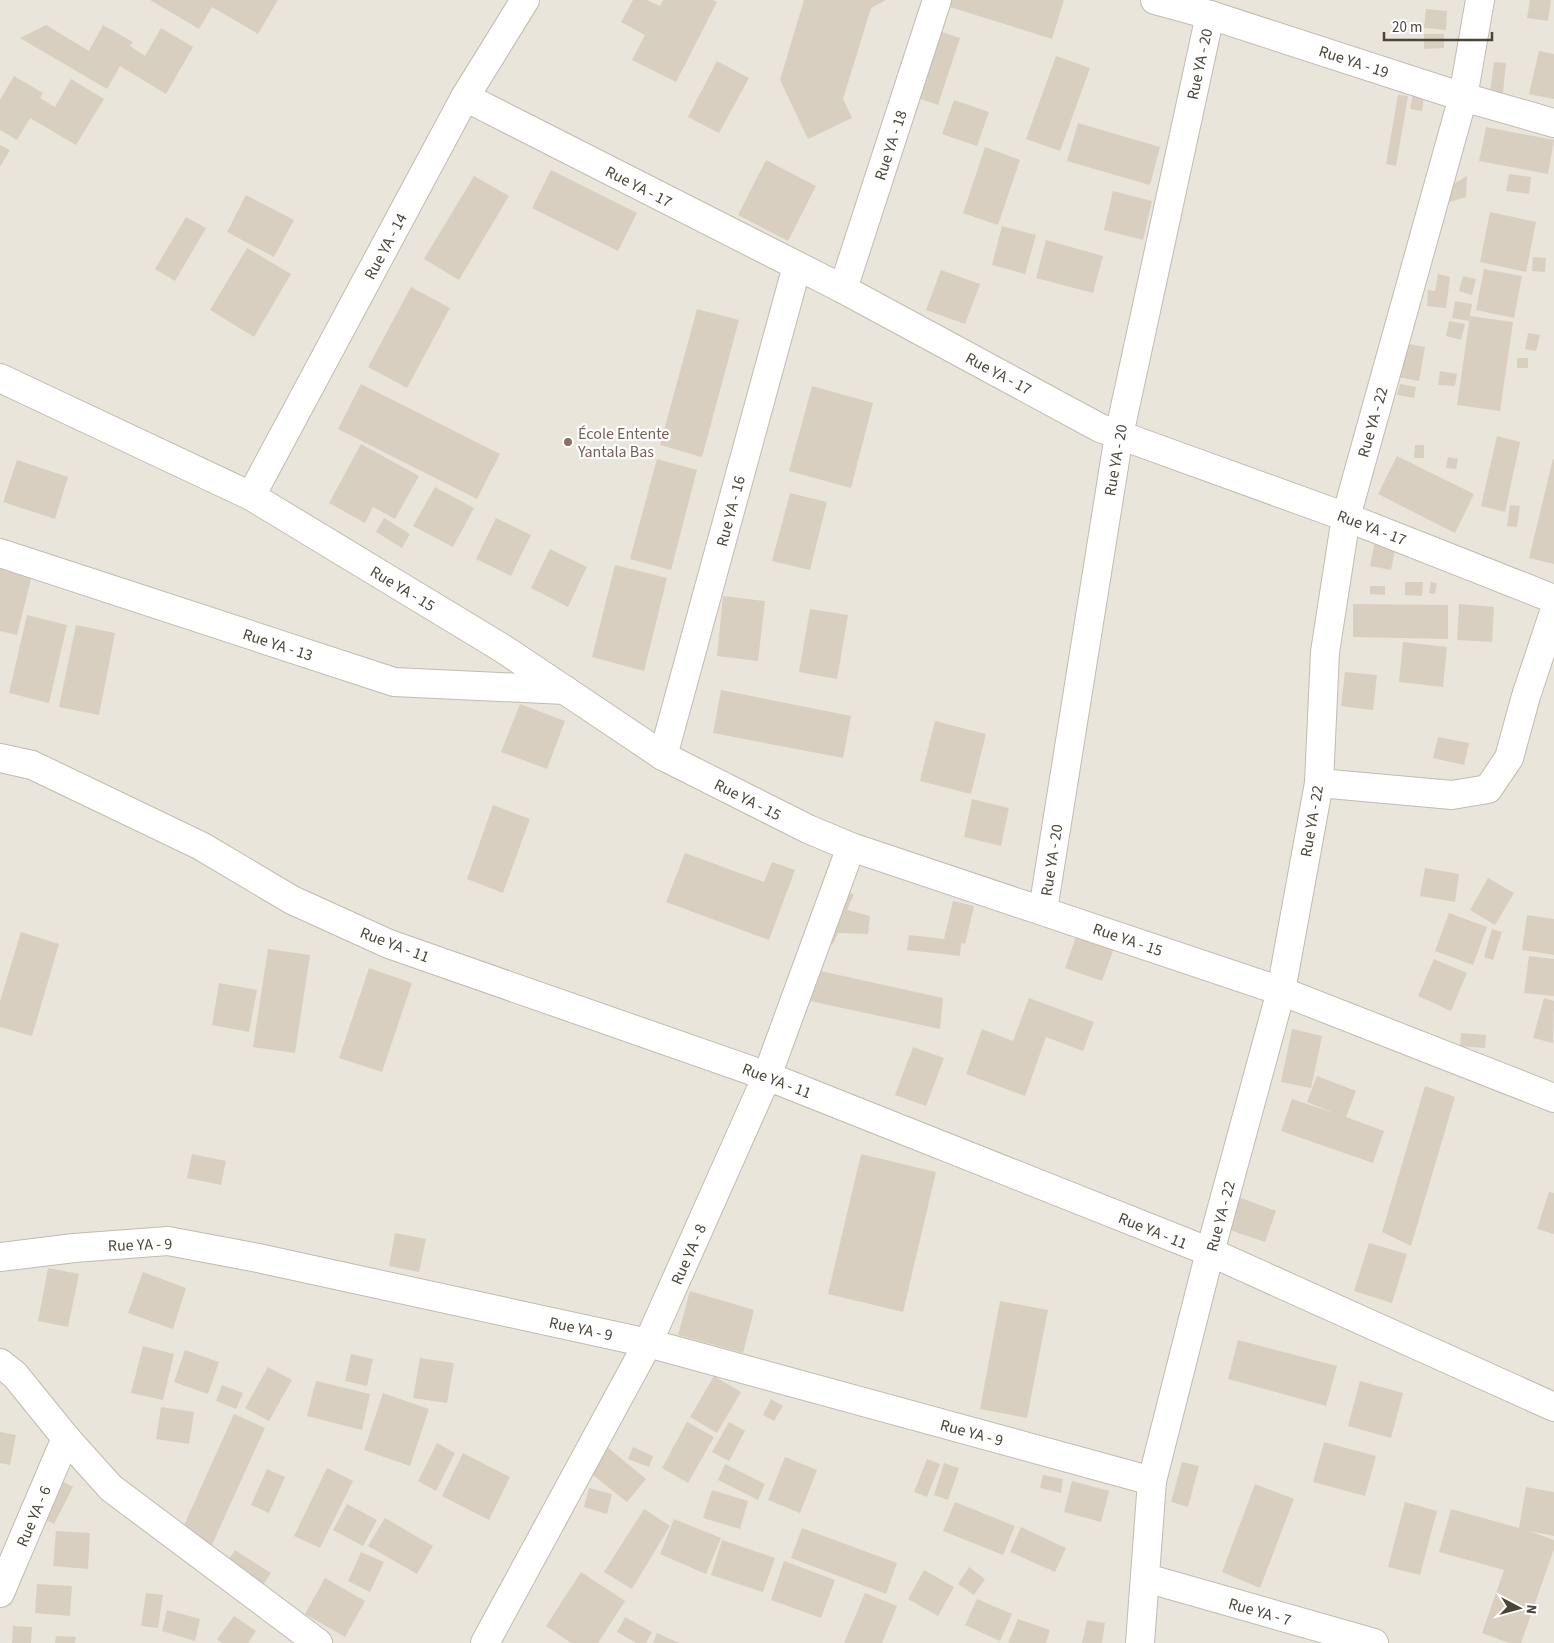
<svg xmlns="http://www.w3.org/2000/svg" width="1554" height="1643" font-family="'Source Sans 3',sans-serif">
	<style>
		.residential { fill: #eae5da }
		.building { fill: #d8cfc1 }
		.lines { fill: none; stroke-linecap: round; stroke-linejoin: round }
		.minor-casing { stroke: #c2bbae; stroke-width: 30 }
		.minor { stroke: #fff; stroke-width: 28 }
		.education-dot { fill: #8d6e63; stroke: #fff; stroke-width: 2 }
		.labels { text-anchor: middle; stroke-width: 4.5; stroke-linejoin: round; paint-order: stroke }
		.street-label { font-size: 16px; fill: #4b4439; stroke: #fff }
		.education-label { font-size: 16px; fill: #785e54; stroke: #fff; text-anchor: start }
	</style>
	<rect width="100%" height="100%" fill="#f6f3ec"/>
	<rect class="residential" x="0" y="0" width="1554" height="1643"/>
	<g class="building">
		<path d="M150,0H278L258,34L212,7L199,29Z"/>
		<path d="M633,0H647L660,6L663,0H713L717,2L676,82L632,60L645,35L621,22Z"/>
		<path d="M804,0H886L871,8L843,99L852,118L808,139L780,80Z"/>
		<path d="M952,0H1064L1052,39L950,7Z"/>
		<path d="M1530,0H1551L1548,21L1527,18Z"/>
		<path d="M1426,9L1447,11L1446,30L1424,28Z"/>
		<path d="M46,25L89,51L103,25L133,42L130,46L145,56L161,28L193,47L166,94L120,66L107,89L20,38Z"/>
		<path d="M939,31L960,38L938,105L918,98Z"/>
		<path d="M1424,34H1444V48L1424,49Z"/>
		<path d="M1539,51L1554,54V99L1529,94Z"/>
		<path d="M1056,56L1090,68L1060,151L1026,139Z"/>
		<path d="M717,61L749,78L719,133L688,117Z"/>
		<path d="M1494,62L1506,63L1503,93L1490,92Z"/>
		<path d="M14,76L43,93L40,98L55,107L71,79L104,99L76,145L30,118L17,140L0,130V100Z"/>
		<path d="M1413,94L1424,96L1422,111L1410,109Z"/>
		<path d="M1398,95L1408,96L1396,166L1386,164Z"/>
		<path d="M954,100L989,112L977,146L942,134Z"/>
		<path d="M1078,123L1160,147L1150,185L1067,161Z"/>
		<path d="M1486,127L1554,140L1548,174L1479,161Z"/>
		<path d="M0,145L10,150L0,167Z"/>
		<path d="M985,147L1020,160L998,225L963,213Z"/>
		<path d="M766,160L816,186L788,241L738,215Z"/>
		<path d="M551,170L637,213L618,251L532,208Z"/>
		<path d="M1509,174L1531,177L1529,194L1506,191Z"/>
		<path d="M474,176L509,196L459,280L424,259Z"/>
		<path d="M1467,176L1466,197L1446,203L1448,187Z"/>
		<path d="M1113,191L1152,201L1143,240L1104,230Z"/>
		<path d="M246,195L294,220L274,257L227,232Z"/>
		<path d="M1490,212L1536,222L1526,272L1480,262Z"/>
		<path d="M186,217L206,228L175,281L155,269Z"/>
		<path d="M1002,226L1036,235L1025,274L992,265Z"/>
		<path d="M1046,240L1103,256L1093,293L1036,278Z"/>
		<path d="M247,248L291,274L254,337L210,310Z"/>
		<path d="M1533,257L1546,258L1545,272L1532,271Z"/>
		<path d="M1484,269L1522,276L1514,318L1476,310Z"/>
		<path d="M941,270L980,284L965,324L926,310Z"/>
		<path d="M1438,274L1450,277L1446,308L1427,306L1428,290L1435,291Z"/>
		<path d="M1463,276L1476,279L1472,295L1459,291Z"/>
		<path d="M411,287L450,308L407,388L368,367Z"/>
		<path d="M1455,301L1472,304L1469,321L1452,318Z"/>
		<path d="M697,309L739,320L702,457L660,445Z"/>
		<path d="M1470,316L1513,322L1500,411L1457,405Z"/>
		<path d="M1449,321L1465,324L1461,340L1446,336Z"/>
		<path d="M1528,333L1540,335L1536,351L1525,349Z"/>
		<path d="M1404,343L1425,347L1419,381L1398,377Z"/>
		<rect x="1517" y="358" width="11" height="10"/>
		<path d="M1440,371L1457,374L1455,386L1438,385Z"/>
		<path d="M361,384L500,454L477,499L338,429Z"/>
		<path d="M1400,384L1416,387L1414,398L1397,395Z"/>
		<path d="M812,386L873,403L851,488L789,471Z"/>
		<path d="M1497,436L1520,442L1505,512L1481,506Z"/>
		<path d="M361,444L419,476L395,519L373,507L365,523L329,503Z"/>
		<path d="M1415,445H1424V458H1414Z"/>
		<path d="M1397,456L1474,494L1455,533L1378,494Z"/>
		<path d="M1448,457L1458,459L1456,469L1446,468Z"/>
		<path d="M657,459L697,470L671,570L630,559Z"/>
		<path d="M1553,459H1554V564L1529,558Z"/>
		<path d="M17,460L68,477L55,519L3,502Z"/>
		<path d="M435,487L474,508L453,547L413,526Z"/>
		<path d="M790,493L827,502L810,570L772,561Z"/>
		<path d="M1510,505L1520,506L1517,527L1507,526Z"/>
		<path d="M384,518L410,534L402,548L376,532Z"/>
		<path d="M496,518L531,535L511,576L476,559Z"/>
		<path d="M1375,541L1396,545L1391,570L1370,566Z"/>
		<path d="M550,549L587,567L568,607L531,588Z"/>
		<path d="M615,565L667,578L644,671L592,657Z"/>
		<path d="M0,567L32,575L17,635L0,631Z"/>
		<path d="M1405,582H1423L1422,596L1405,595Z"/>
		<path d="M1431,582L1437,583L1435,594L1429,593Z"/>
		<path d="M1370,586H1385V595L1370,594Z"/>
		<path d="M723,596L765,601L758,661L717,656Z"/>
		<path d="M1353,604L1448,605V639L1353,637Z"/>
		<path d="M1459,604L1494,607L1492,642L1457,640Z"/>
		<path d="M810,609L848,615L837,679L799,672Z"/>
		<path d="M27,615L67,625L49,703L9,693Z"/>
		<path d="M76,625L115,633L99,715L59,707Z"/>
		<path d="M1403,642L1447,647L1443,687L1399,682Z"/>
		<path d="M1345,672L1377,675L1373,710L1341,706Z"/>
		<path d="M721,690L851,716L843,758L713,733Z"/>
		<path d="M520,704L565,721L547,769L501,752Z"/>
		<path d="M935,721L986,734L971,794L920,781Z"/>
		<path d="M1438,737L1469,743L1464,765L1433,758Z"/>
		<path d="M972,799L1009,808L1001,846L964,837Z"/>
		<path d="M493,805L530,819L503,893L467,879Z"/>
		<path d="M685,853L764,882L772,862L795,870L769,940L666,902Z"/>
		<path d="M1425,868L1459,874L1455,902L1420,896Z"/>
		<path d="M1488,878L1514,893L1495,925L1470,910Z"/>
		<path d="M835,891L854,894L847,910L870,916L868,934L838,933L833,944L817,938Z"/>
		<path d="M953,901L974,906L965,944L961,943L960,956L907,950L909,935L944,939Z"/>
		<path d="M1449,913L1487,927L1473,965L1435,951Z"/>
		<path d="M1527,915L1554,919V955L1522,950Z"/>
		<path d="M1492,929L1502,932L1493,960L1484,957Z"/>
		<path d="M21,932L59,944L32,1036L0,1027V1001Z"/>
		<path d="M1077,934L1114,948L1102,981L1065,968Z"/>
		<path d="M268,949L310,955L295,1053L253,1047Z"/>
		<path d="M1529,956L1554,959V996L1524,993Z"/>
		<path d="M1434,959L1467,973L1451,1011L1418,996Z"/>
		<path d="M369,968L412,983L382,1072L339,1058Z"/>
		<path d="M807,968L943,998L940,1029L796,998Z"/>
		<path d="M219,983L257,990L249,1032L212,1025Z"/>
		<path d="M1029,998L1094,1022L1083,1051L1046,1037L1025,1096L966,1074L982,1029L1013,1041Z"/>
		<path d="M1544,998L1554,1001L1553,1043L1533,1038Z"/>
		<path d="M1292,1029L1322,1036L1311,1088L1281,1082Z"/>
		<path d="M1461,1033L1486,1035L1485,1048L1460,1046Z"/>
		<path d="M913,1047L944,1058L926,1106L895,1095Z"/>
		<path d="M1317,1076L1356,1091L1346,1117L1384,1131L1373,1163L1281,1131L1292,1099L1334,1113L1307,1102Z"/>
		<path d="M1425,1086L1455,1097L1411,1246L1382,1232Z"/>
		<path d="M192,1154L226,1161L221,1185L187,1178Z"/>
		<path d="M861,1154L936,1172L903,1312L828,1294Z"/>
		<path d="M1549,1192L1554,1193V1234L1537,1229Z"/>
		<path d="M1238,1197L1276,1211L1265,1242L1227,1229Z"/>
		<path d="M395,1233L426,1239L419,1272L389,1266Z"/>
		<path d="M1369,1243L1407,1254L1392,1303L1354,1291Z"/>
		<path d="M48,1268L79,1274L68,1327L38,1321Z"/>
		<path d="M143,1272L186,1288L173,1329L128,1313Z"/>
		<path d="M690,1291L754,1310L743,1353L678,1335Z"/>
		<path d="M1000,1301L1048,1310L1027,1418L980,1409Z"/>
		<path d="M1238,1340L1337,1366L1326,1406L1228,1379Z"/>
		<path d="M143,1346L174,1354L163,1400L131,1393Z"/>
		<path d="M185,1350L219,1362L208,1394L174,1382Z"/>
		<path d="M351,1354L373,1359L367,1386L345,1381Z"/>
		<path d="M420,1358L454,1363L447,1403L413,1398Z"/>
		<path d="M268,1367L292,1380L269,1421L245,1408Z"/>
		<path d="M714,1376L741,1392L717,1433L690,1417Z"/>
		<path d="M316,1381L370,1394L362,1430L307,1416Z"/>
		<path d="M1360,1381L1403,1393L1391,1438L1348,1426Z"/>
		<path d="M222,1385L243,1393L236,1409L216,1401Z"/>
		<path d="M383,1393L429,1409L410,1466L364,1450Z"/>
		<path d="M771,1399L783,1406L774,1421L763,1415Z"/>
		<path d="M161,1407L194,1412L189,1444L156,1439Z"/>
		<path d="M234,1414L265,1428L211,1547L180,1534Z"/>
		<path d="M687,1422L714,1437L688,1483L662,1468Z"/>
		<path d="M729,1422L745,1431L729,1461L712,1452Z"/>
		<path d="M0,1432L16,1435L10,1465L0,1463Z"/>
		<path d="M1324,1442L1376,1456L1365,1496L1313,1482Z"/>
		<path d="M437,1443L455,1453L436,1491L418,1481Z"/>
		<path d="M607,1447L646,1479L627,1502L588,1471Z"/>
		<path d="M633,1447L653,1456L649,1467L628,1459Z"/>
		<path d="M463,1453L510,1477L489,1520L442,1496Z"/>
		<path d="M785,1457L817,1470L800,1513L768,1500Z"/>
		<path d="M927,1459L940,1464L927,1497L914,1492Z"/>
		<path d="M1182,1462L1199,1466L1188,1507L1171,1502Z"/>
		<path d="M944,1463L959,1468L948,1500L934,1495Z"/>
		<path d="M725,1464L765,1484L758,1500L718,1480Z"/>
		<path d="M327,1468L353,1481L320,1548L294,1536Z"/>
		<path d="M267,1469L285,1477L269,1513L251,1505Z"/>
		<path d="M1043,1475L1063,1479L1061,1493L1040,1488Z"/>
		<path d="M55,1477L73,1487L54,1524L35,1514Z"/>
		<path d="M1072,1481L1109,1491L1101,1522L1064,1512Z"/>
		<path d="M1255,1484L1294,1499L1260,1588L1222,1572Z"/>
		<path d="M1526,1487L1554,1492V1536L1529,1531L1554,1540V1549L1521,1643H1509L1482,1633L1504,1570L1439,1552L1451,1509L1519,1528Z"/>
		<path d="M589,1488L612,1494L607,1514L584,1507Z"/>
		<path d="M712,1490L748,1501L740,1529L703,1518Z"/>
		<path d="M955,1502L1015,1526L1003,1555L943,1531Z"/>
		<path d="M1405,1502L1437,1511L1420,1575L1388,1567Z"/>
		<path d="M347,1504L377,1520L363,1546L333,1530Z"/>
		<path d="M644,1509L670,1526L632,1589L604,1572Z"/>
		<path d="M385,1518L433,1546L417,1574L368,1546Z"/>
		<path d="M674,1519L721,1538L706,1574L660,1554Z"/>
		<path d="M1021,1527L1066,1548L1055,1572L1010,1552Z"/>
		<path d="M802,1528L897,1563L886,1594L791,1558Z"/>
		<path d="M56,1531L90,1533L88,1569L53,1566Z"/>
		<path d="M722,1540L775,1558L763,1592L711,1575Z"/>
		<path d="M235,1550L271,1573L261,1588L225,1565Z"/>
		<path d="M361,1552L384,1562L370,1592L348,1581Z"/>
		<path d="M784,1561L835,1580L821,1618L771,1600Z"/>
		<path d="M969,1567L985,1579L974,1595L958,1584Z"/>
		<path d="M924,1570L954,1587L938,1616L908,1599Z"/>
		<path d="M581,1572L625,1601L598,1643H571L546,1626Z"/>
		<path d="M325,1578L365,1601L345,1637L305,1614Z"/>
		<path d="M37,1584L72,1586L70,1616L35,1613Z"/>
		<path d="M146,1593L163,1595L158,1628L141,1626Z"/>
		<path d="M865,1593L897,1606L882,1643H844Z"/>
		<path d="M977,1599L1012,1614L1000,1641L965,1625Z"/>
		<path d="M167,1610L200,1619L195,1641L162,1631Z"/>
		<path d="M234,1616L256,1631L248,1643H222L217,1639Z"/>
		<path d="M625,1617L652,1632L646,1643H636L617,1632Z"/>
		<path d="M1018,1619L1050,1630L1046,1643H1008Z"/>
		<path d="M1087,1620L1105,1623L1102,1643H1082Z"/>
		<path d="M13,1626L32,1627L31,1643H12Z"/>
		<path d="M657,1633L679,1643H653Z"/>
		<path d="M56,1636L76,1637L75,1643H55Z"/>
	</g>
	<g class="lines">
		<g class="minor-casing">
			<g id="minor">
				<path d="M1155,0L1210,15L1463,97L1554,123"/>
				<path d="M465,97L843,289L1100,428L1346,517L1554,599"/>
				<path d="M843,289L937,0"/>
				<path d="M0,378L251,496L502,648L663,756L808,829L851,847L1281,991L1554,1098"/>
				<path d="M251,496L465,97L525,0"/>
				<path d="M0,553L394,682L565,690"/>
				<path d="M663,756L797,266"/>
				<path d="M0,758L32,765L201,846L292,900L389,944L767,1076L1210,1252L1554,1407"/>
				<path d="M1319,783L1452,795L1488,789L1509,758L1526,696L1554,612"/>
				<path d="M1043,910L1119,435L1210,15"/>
				<path d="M0,1257L74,1248L168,1241L258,1258L648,1343L1152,1481"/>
				<path d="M0,1363L15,1375L66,1438L111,1488L318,1643"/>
				<path d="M1146,1578L1374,1643"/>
				<path d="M0,1593L66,1438"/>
				<path d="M485,1643L648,1343L767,1076L851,847"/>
				<path d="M1140,1643L1152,1481L1210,1252L1281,991L1319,783L1325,652L1346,517L1463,97L1480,0"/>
			</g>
		</g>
		<use href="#minor" class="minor"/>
	</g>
	<circle class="education-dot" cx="568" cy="442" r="5"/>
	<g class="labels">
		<g class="street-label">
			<text transform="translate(1354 61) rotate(18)" y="6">Rue YA - 19</text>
			<text transform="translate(1199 64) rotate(-78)" y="6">Rue YA - 20</text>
			<text transform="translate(890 145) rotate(-72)" y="6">Rue YA - 18</text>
			<text transform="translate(639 186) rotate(27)" y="6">Rue YA - 17</text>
			<text transform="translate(385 246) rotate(-62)" y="6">Rue YA - 14</text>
			<text transform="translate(999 373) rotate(28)" y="6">Rue YA - 17</text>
			<text transform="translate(1372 422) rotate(-74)" y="6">Rue YA - 22</text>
			<text transform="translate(1115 460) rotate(-80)" y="6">Rue YA - 20</text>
			<text transform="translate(730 511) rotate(-75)" y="6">Rue YA - 16</text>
			<text transform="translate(1372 527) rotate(21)" y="6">Rue YA - 17</text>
			<text transform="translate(403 588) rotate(31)" y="6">Rue YA - 15</text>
			<text transform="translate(278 644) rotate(18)" y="6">Rue YA - 13</text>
			<text transform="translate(748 799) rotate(27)" y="6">Rue YA - 15</text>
			<text transform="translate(1311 821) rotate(-80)" y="6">Rue YA - 22</text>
			<text transform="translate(1051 860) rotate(-81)" y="6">Rue YA - 20</text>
			<text transform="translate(1128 939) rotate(19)" y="6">Rue YA - 15</text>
			<text transform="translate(395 944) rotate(21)" y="6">Rue YA - 11</text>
			<text transform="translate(777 1080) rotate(21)" y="6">Rue YA - 11</text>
			<text transform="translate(1220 1216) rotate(-75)" y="6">Rue YA - 22</text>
			<text transform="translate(1153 1230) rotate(22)" y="6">Rue YA - 11</text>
			<text transform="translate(140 1244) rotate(-2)" y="6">Rue YA - 9</text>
			<text transform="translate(688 1254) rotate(-66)" y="6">Rue YA - 8</text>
			<text transform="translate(581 1328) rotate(12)" y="6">Rue YA - 9</text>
			<text transform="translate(972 1432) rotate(15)" y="6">Rue YA - 9</text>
			<text transform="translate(33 1516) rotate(-67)" y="6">Rue YA - 6</text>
			<text transform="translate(1260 1611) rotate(16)" y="6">Rue YA - 7</text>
		</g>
		<g class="education-label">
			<text x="578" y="439">École Entente<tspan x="578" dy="18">Yantala Bas</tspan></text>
		</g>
	</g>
	<g transform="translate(1519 1608) rotate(96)" stroke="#ffffff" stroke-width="4" paint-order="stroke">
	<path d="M0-4L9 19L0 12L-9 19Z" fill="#4b4439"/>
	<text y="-8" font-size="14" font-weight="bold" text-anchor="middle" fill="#4b4439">N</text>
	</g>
	<path d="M1384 32v8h108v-8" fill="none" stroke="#4b4439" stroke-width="2.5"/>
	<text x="1392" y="32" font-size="15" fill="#4b4439" stroke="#ffffff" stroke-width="4" paint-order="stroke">20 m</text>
</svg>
